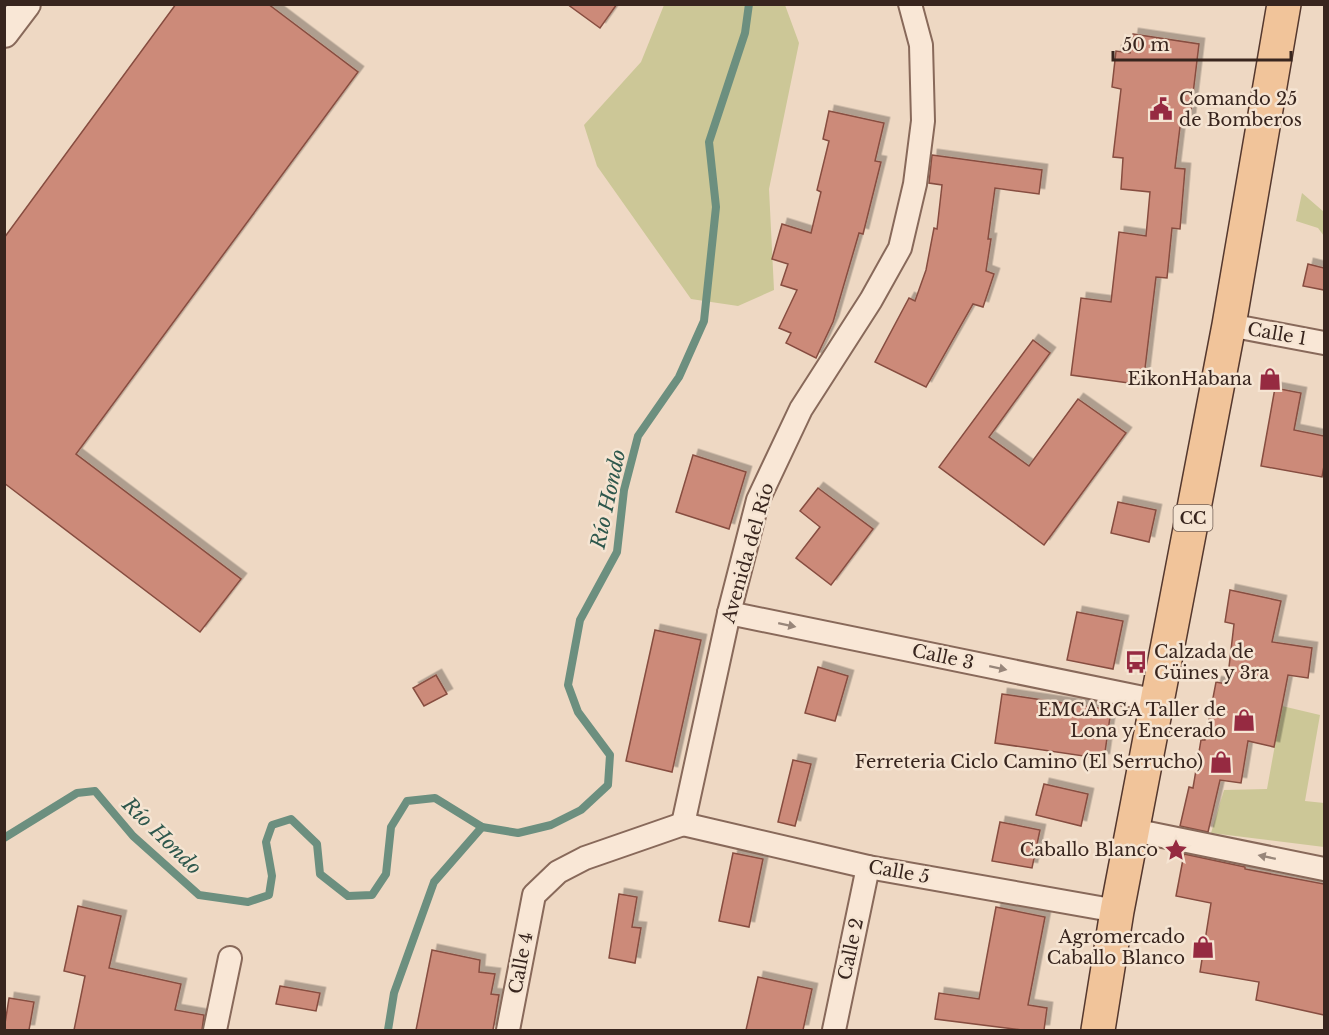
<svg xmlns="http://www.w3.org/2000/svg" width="1329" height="1035" font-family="'Libre Baskerville',serif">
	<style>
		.green { fill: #ccc797 }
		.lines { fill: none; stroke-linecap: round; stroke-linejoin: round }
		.stream { stroke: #6c8f7f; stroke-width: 8 }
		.building { fill: #cc8a79; stroke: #874d40; stroke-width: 1.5; filter: url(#shadow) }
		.minor-casing { stroke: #88695a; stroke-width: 26 }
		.tertiary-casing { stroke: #88695a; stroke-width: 32 }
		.primary-casing { stroke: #55382e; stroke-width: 36 }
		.minor { stroke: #f9e7d6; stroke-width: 22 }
		.tertiary { stroke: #f9e7d6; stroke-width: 28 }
		.primary { stroke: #f1c49a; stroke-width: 33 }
		.oneway { fill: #98867a }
		.labels { text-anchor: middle; stroke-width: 5; stroke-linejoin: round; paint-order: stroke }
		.shield { fill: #f5e4d2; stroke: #715e54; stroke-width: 1.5 }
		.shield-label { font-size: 16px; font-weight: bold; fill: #38251e }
		.poi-label { font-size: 18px; fill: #38251e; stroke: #f5e4d2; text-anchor: end }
		.street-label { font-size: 18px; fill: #38251e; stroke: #f5e4d2 }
		.water-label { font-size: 20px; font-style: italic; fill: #2d574c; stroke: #f5e4d2 }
	</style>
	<defs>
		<filter id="shadow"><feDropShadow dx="5.5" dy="-5.5" stdDeviation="0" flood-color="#0004"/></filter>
	</defs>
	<rect width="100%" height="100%" fill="#eed8c3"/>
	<g class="green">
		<path d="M664,5H785L799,43L769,189L774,290L738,306L691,299L597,166L584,125L641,62Z"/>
		<path d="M1302,193L1324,212V236L1318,228L1296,221Z"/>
		<path d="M1282,706L1320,715L1305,801L1324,803V847L1211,833L1224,790L1267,789Z"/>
	</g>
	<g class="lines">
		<g class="stream">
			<path d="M4,838L77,793L95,791L133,836L199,895L248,902L269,895L272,876L266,842L272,825L291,819L317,844L320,874L348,896L372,895L386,874L391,827L407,801L435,798L482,827L518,833L551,825L581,810L608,785L610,755L578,712L568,685L580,620L617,552L624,490L638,436L679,377L704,321L716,207L709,142L745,33L749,4"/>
			<path d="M388,1030L394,993L434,882L482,827"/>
		</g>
	</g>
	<g class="building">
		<path d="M176,4H268L358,72L76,454L241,579L200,632L4,483V238Z"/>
		<path d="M567,4H617L600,28Z"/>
		<path d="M1133,34L1199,44L1189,127H1180L1175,168L1185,169L1180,229L1172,228L1167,278L1156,277L1143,385L1071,375L1081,298L1111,302L1119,232L1146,236L1150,192L1121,189L1123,158L1113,157L1121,89L1112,87L1116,51L1130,53Z"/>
		<path d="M829,111L884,123L875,161L881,162L863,234L859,233L833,322L816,358L786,343L791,333L779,328L797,290L781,285L788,264L772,259L782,224L811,233L821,192L817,190L829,141L823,139Z"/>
		<path d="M932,155L1042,170L1039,194L995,188L988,239H991L986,271L994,274L983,307L973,304L926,387L875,362L909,298L915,301L926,270L934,228L937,229L942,185L929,183Z"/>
		<path d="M1308,264L1324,268V290L1303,286Z"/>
		<path d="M1033,340L1050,353L989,437L1029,466L1078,399L1126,433L1044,545L939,467Z"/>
		<path d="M1275,388L1301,393L1294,430L1324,436V466L1322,477L1261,466Z"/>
		<path d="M693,455L746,472L729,529L676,512Z"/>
		<path d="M818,488L873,529L831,585L796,558L820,527L800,511Z"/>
		<path d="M1118,502L1156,510L1149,542L1111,533Z"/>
		<path d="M1230,590L1281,601L1272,642L1312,648L1308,678L1288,675L1274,747L1248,741L1241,783L1220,780L1208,832L1180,826L1189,787L1193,788L1201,740H1205L1216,682L1227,684L1234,624L1225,622Z"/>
		<path d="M1077,612L1123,621L1113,669L1067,660Z"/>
		<path d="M655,630L701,640L672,772L626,761Z"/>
		<path d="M818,667L848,676L835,721L805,713Z"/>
		<path d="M436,675L447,694L424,706L413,688Z"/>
		<path d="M1002,694L1111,710L1104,759L995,743Z"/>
		<path d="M793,760L811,764L795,826L778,822Z"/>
		<path d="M1044,784L1088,794L1081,826L1036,815Z"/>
		<path d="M1000,822L1040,830L1032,868L992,861Z"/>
		<path d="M733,853L763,859L749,927L719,921Z"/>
		<path d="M1184,854L1245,867V869L1324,884V1015L1256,1000L1259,982L1200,972L1211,903L1176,896Z"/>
		<path d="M619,894L637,897L632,927L641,928L635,963L609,958Z"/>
		<path d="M78,906L121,916L109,968L181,984L175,1010L204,1015L202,1030H74L85,976L64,971Z"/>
		<path d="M996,907L1045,917L1028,1005L1047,1008L1044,1030H1022L935,1019L939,993L979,999Z"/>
		<path d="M432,950L480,960L479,972L495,974L491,994L499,995L493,1030H416Z"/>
		<path d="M758,977L812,989L803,1030H746Z"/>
		<path d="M280,986L320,993L316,1011L276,1004Z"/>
		<path d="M9,998L34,1002L29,1030H4Z"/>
	</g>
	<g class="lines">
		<g class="minor-casing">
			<g id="minor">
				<path d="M1229,325L1324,343"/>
				<path d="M729,613L1158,701"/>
				<path d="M683,824L729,613L758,500L801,409L871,300L900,248L915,184L923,121L921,45L910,4"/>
				<path d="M683,824L868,867L1117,911"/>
				<path d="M1133,830L1324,869"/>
				<path d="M215,1030L230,958"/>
				<path d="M508,1030L534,895L558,872L585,858L683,824"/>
				<path d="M834,1030L868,867"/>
			</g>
		</g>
		<g class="tertiary-casing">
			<path id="tertiary" d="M4,33L26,4"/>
		</g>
		<g class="primary-casing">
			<path id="primary" d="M1098,1030L1117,911L1229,325L1284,4"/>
		</g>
		<use href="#minor" class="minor"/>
		<use href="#tertiary" class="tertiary"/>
		<use href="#primary" class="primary"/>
	</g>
	<defs><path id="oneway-solid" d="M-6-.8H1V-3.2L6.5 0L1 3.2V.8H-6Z" transform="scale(1.5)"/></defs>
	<g class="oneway">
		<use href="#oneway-solid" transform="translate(787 625) rotate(12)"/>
		<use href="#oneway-solid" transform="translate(998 668) rotate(12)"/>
		<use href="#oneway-solid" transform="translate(1267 857) rotate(-168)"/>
	</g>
	<defs>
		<g id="civic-bare" transform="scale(1.8)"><path d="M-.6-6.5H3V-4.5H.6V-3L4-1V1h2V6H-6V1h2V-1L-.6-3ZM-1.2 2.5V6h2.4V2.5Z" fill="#962a41" stroke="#f5e4d2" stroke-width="2.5" paint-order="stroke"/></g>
		<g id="shop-bare" transform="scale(1.8)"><path d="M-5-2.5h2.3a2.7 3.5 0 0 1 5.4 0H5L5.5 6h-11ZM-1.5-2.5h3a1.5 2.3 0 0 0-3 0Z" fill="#962a41" stroke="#f5e4d2" stroke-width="2.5" paint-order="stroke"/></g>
		<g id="bus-bare" transform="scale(1.8)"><path d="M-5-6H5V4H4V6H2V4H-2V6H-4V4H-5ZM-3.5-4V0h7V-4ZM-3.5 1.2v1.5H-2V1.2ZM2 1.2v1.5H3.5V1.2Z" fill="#962a41" stroke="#f5e4d2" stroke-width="2.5" paint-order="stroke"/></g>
		<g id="sight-bare" transform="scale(1.8)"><path d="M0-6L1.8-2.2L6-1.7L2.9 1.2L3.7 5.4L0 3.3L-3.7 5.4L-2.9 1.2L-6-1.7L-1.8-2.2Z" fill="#962a41" stroke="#f5e4d2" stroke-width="2.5" paint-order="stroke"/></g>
	</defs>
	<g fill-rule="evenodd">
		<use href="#civic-bare" x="1161" y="109"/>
		<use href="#shop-bare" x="1270" y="379"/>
		<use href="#bus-bare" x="1136" y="662"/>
		<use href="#shop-bare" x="1244" y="720"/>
		<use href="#shop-bare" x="1221" y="762"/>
		<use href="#sight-bare" x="1176" y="850"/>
		<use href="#shop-bare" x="1203" y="947"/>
	</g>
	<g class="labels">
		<rect class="shield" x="1173.5" y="505" width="39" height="26" rx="4.5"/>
		<g class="shield-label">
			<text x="1193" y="524">CC</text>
		</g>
		<g class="poi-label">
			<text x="1179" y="105" text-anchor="start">Comando 25<tspan x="1179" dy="21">de Bomberos</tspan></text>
			<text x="1252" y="385">EikonHabana</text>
			<text x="1154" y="658" text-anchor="start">Calzada de<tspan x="1154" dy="21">Güines y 3ra</tspan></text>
			<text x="1226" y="716">EMCARGA Taller de<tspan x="1226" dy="21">Lona y Encerado</tspan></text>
			<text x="1203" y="768">Ferreteria Ciclo Camino (El Serrucho)</text>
			<text x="1158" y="856">Caballo Blanco</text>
			<text x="1185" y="943">Agromercado<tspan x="1185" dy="21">Caballo Blanco</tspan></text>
		</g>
		<g class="street-label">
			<text transform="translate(1277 334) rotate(10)" y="6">Calle 1</text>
			<text transform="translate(748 553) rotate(-74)" y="6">Avenida del Río</text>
			<text transform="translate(943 657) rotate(12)" y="6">Calle 3</text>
			<text transform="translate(899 872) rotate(10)" y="6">Calle 5</text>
			<text transform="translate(851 949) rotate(-78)" y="6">Calle 2</text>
			<text transform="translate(521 963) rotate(-79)" y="6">Calle 4</text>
		</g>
		<g class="water-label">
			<text transform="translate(608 499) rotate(-78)" y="7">Río Hondo</text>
			<text transform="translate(162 836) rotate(44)" y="7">Río Hondo</text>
		</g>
	</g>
	<rect width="1329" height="1035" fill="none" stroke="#38251e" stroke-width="12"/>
	<path d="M1113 51v9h178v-9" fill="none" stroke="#38251e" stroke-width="3"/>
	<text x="1122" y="51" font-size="18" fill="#38251e" stroke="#f5e4d2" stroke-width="4.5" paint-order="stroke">50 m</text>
</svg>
